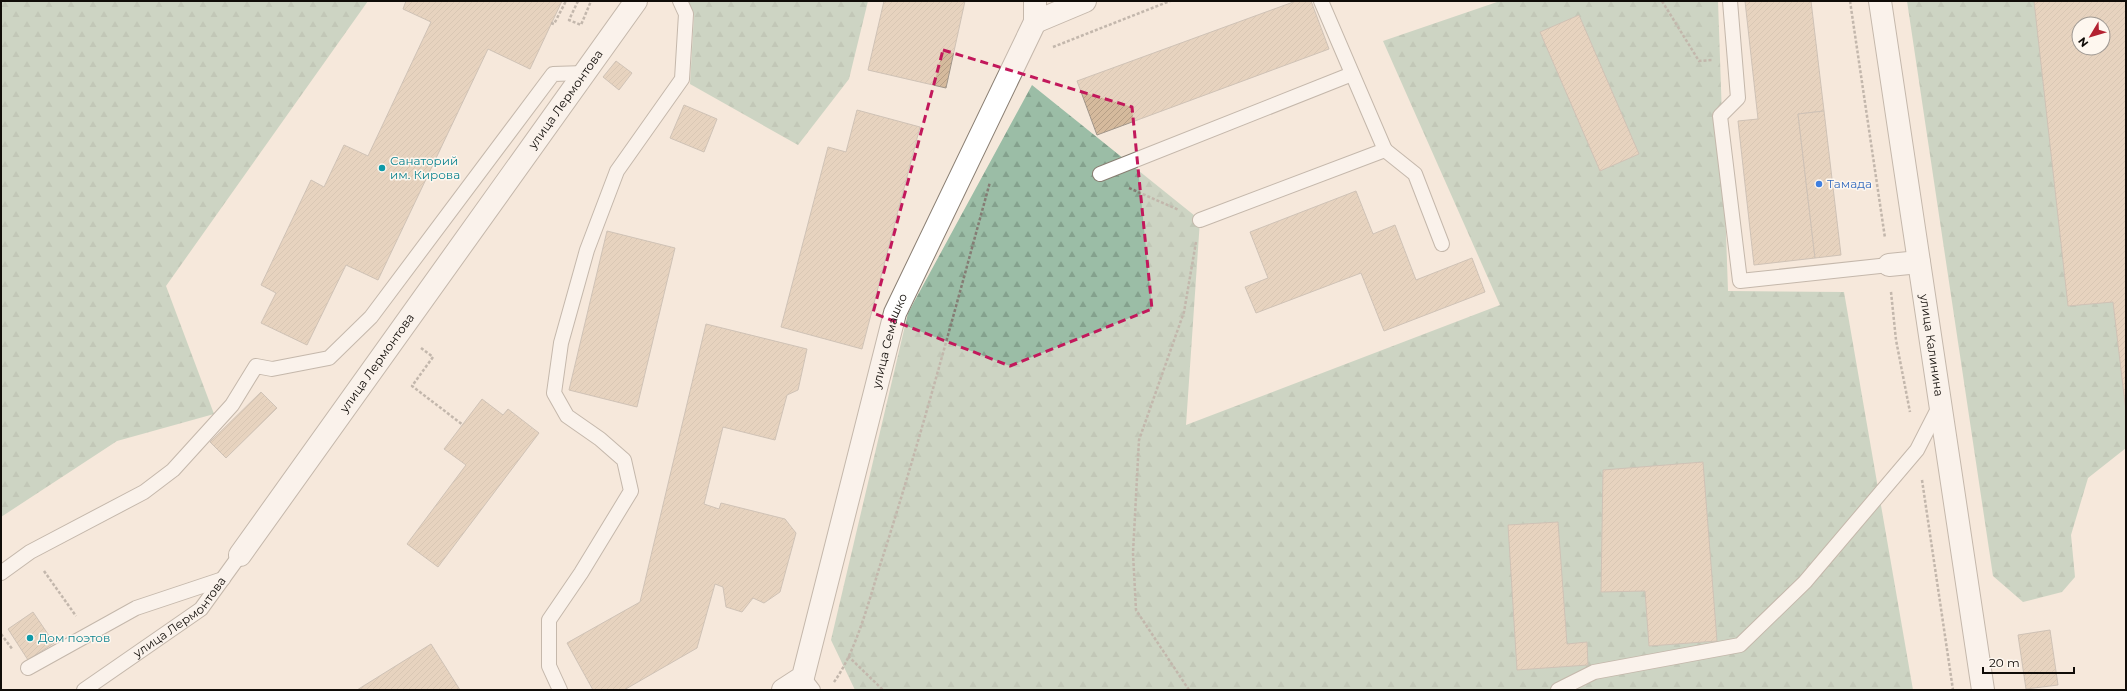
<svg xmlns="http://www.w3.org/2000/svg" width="2127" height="691" font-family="Montserrat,sans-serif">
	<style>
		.forest { fill: url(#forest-firs); fill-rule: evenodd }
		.building { fill: url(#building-hatch); stroke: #a09589; fill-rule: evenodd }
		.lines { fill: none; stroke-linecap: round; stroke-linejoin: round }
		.service-casing { stroke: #897e72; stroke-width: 16 }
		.minor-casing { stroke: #897e72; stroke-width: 24 }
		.path { stroke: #857c74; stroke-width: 2.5; stroke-dasharray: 3 2; stroke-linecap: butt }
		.service { stroke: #fff; stroke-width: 14 }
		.minor { stroke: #fff; stroke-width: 22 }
		.marked { fill: none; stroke: #c2185b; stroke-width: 3; stroke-dasharray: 8 5; stroke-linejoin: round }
		.culture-dot { fill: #0f9aa8; stroke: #fef7ef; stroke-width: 1.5 }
		.shop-dot { fill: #3f7fe0; stroke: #fef7ef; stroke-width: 1.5 }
		.labels { text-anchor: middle; stroke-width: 3; stroke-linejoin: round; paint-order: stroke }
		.street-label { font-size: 12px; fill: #100c08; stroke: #fef7ef }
		.culture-label { font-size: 12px; fill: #0d838f; stroke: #fef7ef; text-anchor: start }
		.shop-label { font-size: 12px; fill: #366cbe; stroke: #fef7ef; text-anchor: start }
	</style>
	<defs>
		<pattern id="forest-firs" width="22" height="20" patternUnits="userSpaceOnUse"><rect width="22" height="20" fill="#9bbda6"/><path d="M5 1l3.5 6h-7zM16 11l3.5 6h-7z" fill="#84a18d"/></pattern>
		<pattern id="building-hatch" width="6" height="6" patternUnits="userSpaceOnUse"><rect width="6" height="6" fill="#d5ba9d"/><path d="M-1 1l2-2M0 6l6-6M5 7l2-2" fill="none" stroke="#b69f86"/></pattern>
	</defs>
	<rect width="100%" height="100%" fill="#f5e8db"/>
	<g class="forest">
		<path d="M1,1H368L166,286L214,414L117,441L1,517Z"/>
		<path d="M688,1H868L849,79L798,145L690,84L694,15Z"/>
		<path d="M1500,1H1718L1728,291L1844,292L1913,690H855L831,640L908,313L1032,85L1200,220L1186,425L1500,305L1383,41Z"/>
		<path d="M1907,1H2126V448L2088,478L2071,535L2075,577L2062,592L2023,602L1993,576ZM2079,24H2103V48H2079Z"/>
	</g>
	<g class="building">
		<path d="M406,1H562L530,69L488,49L378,280L346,265L307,345L261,323L276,293L261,285L311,180L324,187L344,145L368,156L431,22L403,9Z"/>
		<path d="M884,1H965L946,88L868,70Z"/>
		<path d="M1296,1H1311L1329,49L1097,135L1077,81Z"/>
		<path d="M1745,1H1811L1824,111L1798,114L1815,258L1754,265L1738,121L1758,119Z"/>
		<path d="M2034,1H2126V412L2113,302L2068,306ZM2079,24H2103V48H2079Z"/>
		<path d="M1579,15L1639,154L1600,171L1540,32Z"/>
		<path d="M616,61L632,73L619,90L603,77Z"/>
		<path d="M684,105L717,119L704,152L670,138Z"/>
		<path d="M857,110L920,127L862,349L781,327L828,147L846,152Z"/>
		<path d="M1824,111L1841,255L1815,258L1798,114Z"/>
		<path d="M1356,191L1373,234L1395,225L1416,280L1472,258L1485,292L1384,331L1361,273L1256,313L1245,287L1268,278L1250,232Z"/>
		<path d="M607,231L675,248L637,407L569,390Z"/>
		<path d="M706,324L807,349L798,390L787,395L775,440L723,427L704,504L719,509L721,503L785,519L796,533L780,592L764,603L753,598L742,612L726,607L723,587L715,584L697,648L624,690H593L567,643L640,602Z"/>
		<path d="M261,392L277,408L226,458L210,442Z"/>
		<path d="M482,399L503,415L508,409L539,433L438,567L407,544L466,465L444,449Z"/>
		<path d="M1703,462L1717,641L1649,646L1645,591L1601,592L1603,470Z"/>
		<path d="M1558,522L1567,644L1587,642L1588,665L1517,670L1508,525Z"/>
		<path d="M33,612L54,643L28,660L8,629Z"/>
		<path d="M2050,630L2058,685L2026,689L2018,635Z"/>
		<path d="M431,644L460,690H357Z"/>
	</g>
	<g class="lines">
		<g class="service-casing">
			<g id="service">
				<path d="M1730,1L1738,98L1720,116L1740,281L1889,265"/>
				<path d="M1385,150L1415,174L1442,244"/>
				<path d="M1100,174L1352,74"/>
				<path d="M1200,220L1385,150L1321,1"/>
				<path d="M1,573L30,552L144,492L173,470L232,405L256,366L272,369L329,358L371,317L553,74L585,73"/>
				<path d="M28,668L136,608L223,579"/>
				<path d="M803,677L813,690"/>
				<path id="s1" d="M84,690L201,609L240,555"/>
				<path d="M560,690L549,666V620L581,573L631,491L624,460L600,439L567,416L554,393L561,343L587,250L617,171L682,79L686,14L680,1"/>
				<path d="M1558,690L1594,672L1740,645L1805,582L1917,450L1940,405"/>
			</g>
		</g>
		<g class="minor-casing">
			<g id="minor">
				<path id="s2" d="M1880,1L1983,690"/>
				<path d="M1035,22L1085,1"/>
				<path d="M1889,265L1919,262"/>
				<path id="s3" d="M240,555L636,1"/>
				<path id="s4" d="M783,690L803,677L895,313L1035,22V1"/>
			</g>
		</g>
		<g class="path">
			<path d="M578,1L569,20L581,25L591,1"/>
			<path d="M1662,1L1699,61L1713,60"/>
			<path d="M1850,1L1885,238"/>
			<path d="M551,23L554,24L566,1"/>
			<path d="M1053,47L1170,1"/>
			<path d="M1129,188L1179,210"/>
			<path d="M1891,292L1896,340L1910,412"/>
			<path d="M421,348L433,357L412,386L463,425"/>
			<path d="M1922,480L1953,690"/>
			<path d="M44,571L76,616"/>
			<path d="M1,634L13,650"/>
			<path d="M848,656L883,690"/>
			<path d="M834,682C858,649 871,592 884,553C923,430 956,306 990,182"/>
			<path d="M1189,690L1136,610L1133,553L1139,440L1184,312L1196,242"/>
		</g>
		<use href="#service" class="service"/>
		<use href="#minor" class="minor"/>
	</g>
	<path d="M0 0H2127V691H0ZM943,50L1132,107L1152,309L1010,366L873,313Z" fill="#f5e8db" fill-opacity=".55" fill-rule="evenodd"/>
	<path class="marked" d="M943,50L1132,107L1152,309L1010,366L873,313Z"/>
	<g class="culture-dot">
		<circle cx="382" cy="168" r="4"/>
		<circle cx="30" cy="638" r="4"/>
	</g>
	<circle class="shop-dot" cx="1819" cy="184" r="4"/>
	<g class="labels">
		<g class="street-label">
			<text dy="4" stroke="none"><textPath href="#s3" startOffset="560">улица Лермонтова</textPath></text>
			<text dy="4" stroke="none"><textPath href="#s4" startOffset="371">улица Семашко</textPath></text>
			<text dy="4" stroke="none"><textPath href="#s2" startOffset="348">улица Калинина</textPath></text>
			<text dy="4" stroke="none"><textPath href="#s3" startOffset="236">улица Лермонтова</textPath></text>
			<text dy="4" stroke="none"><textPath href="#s1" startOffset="121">улица Лермонтова</textPath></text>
		</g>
		<g class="culture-label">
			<text x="390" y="165">Санаторий<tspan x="390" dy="14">им. Кирова</tspan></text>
			<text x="38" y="642">Дом поэтов</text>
		</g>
		<g class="shop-label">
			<text x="1827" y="188">Тамада</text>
		</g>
	</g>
	<rect width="2127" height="691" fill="none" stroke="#100c08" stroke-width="4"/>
	<g transform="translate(2091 36) rotate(232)"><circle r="19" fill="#fef7ef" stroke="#9f9993"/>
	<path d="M0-3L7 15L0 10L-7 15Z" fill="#b32131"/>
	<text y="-6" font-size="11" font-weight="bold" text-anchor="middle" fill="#100c08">N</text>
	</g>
	<path d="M1983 667v6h91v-6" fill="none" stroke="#100c08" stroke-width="2"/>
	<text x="1989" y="667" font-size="12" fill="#100c08" stroke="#fef7ef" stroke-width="3" paint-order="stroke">20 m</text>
</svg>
